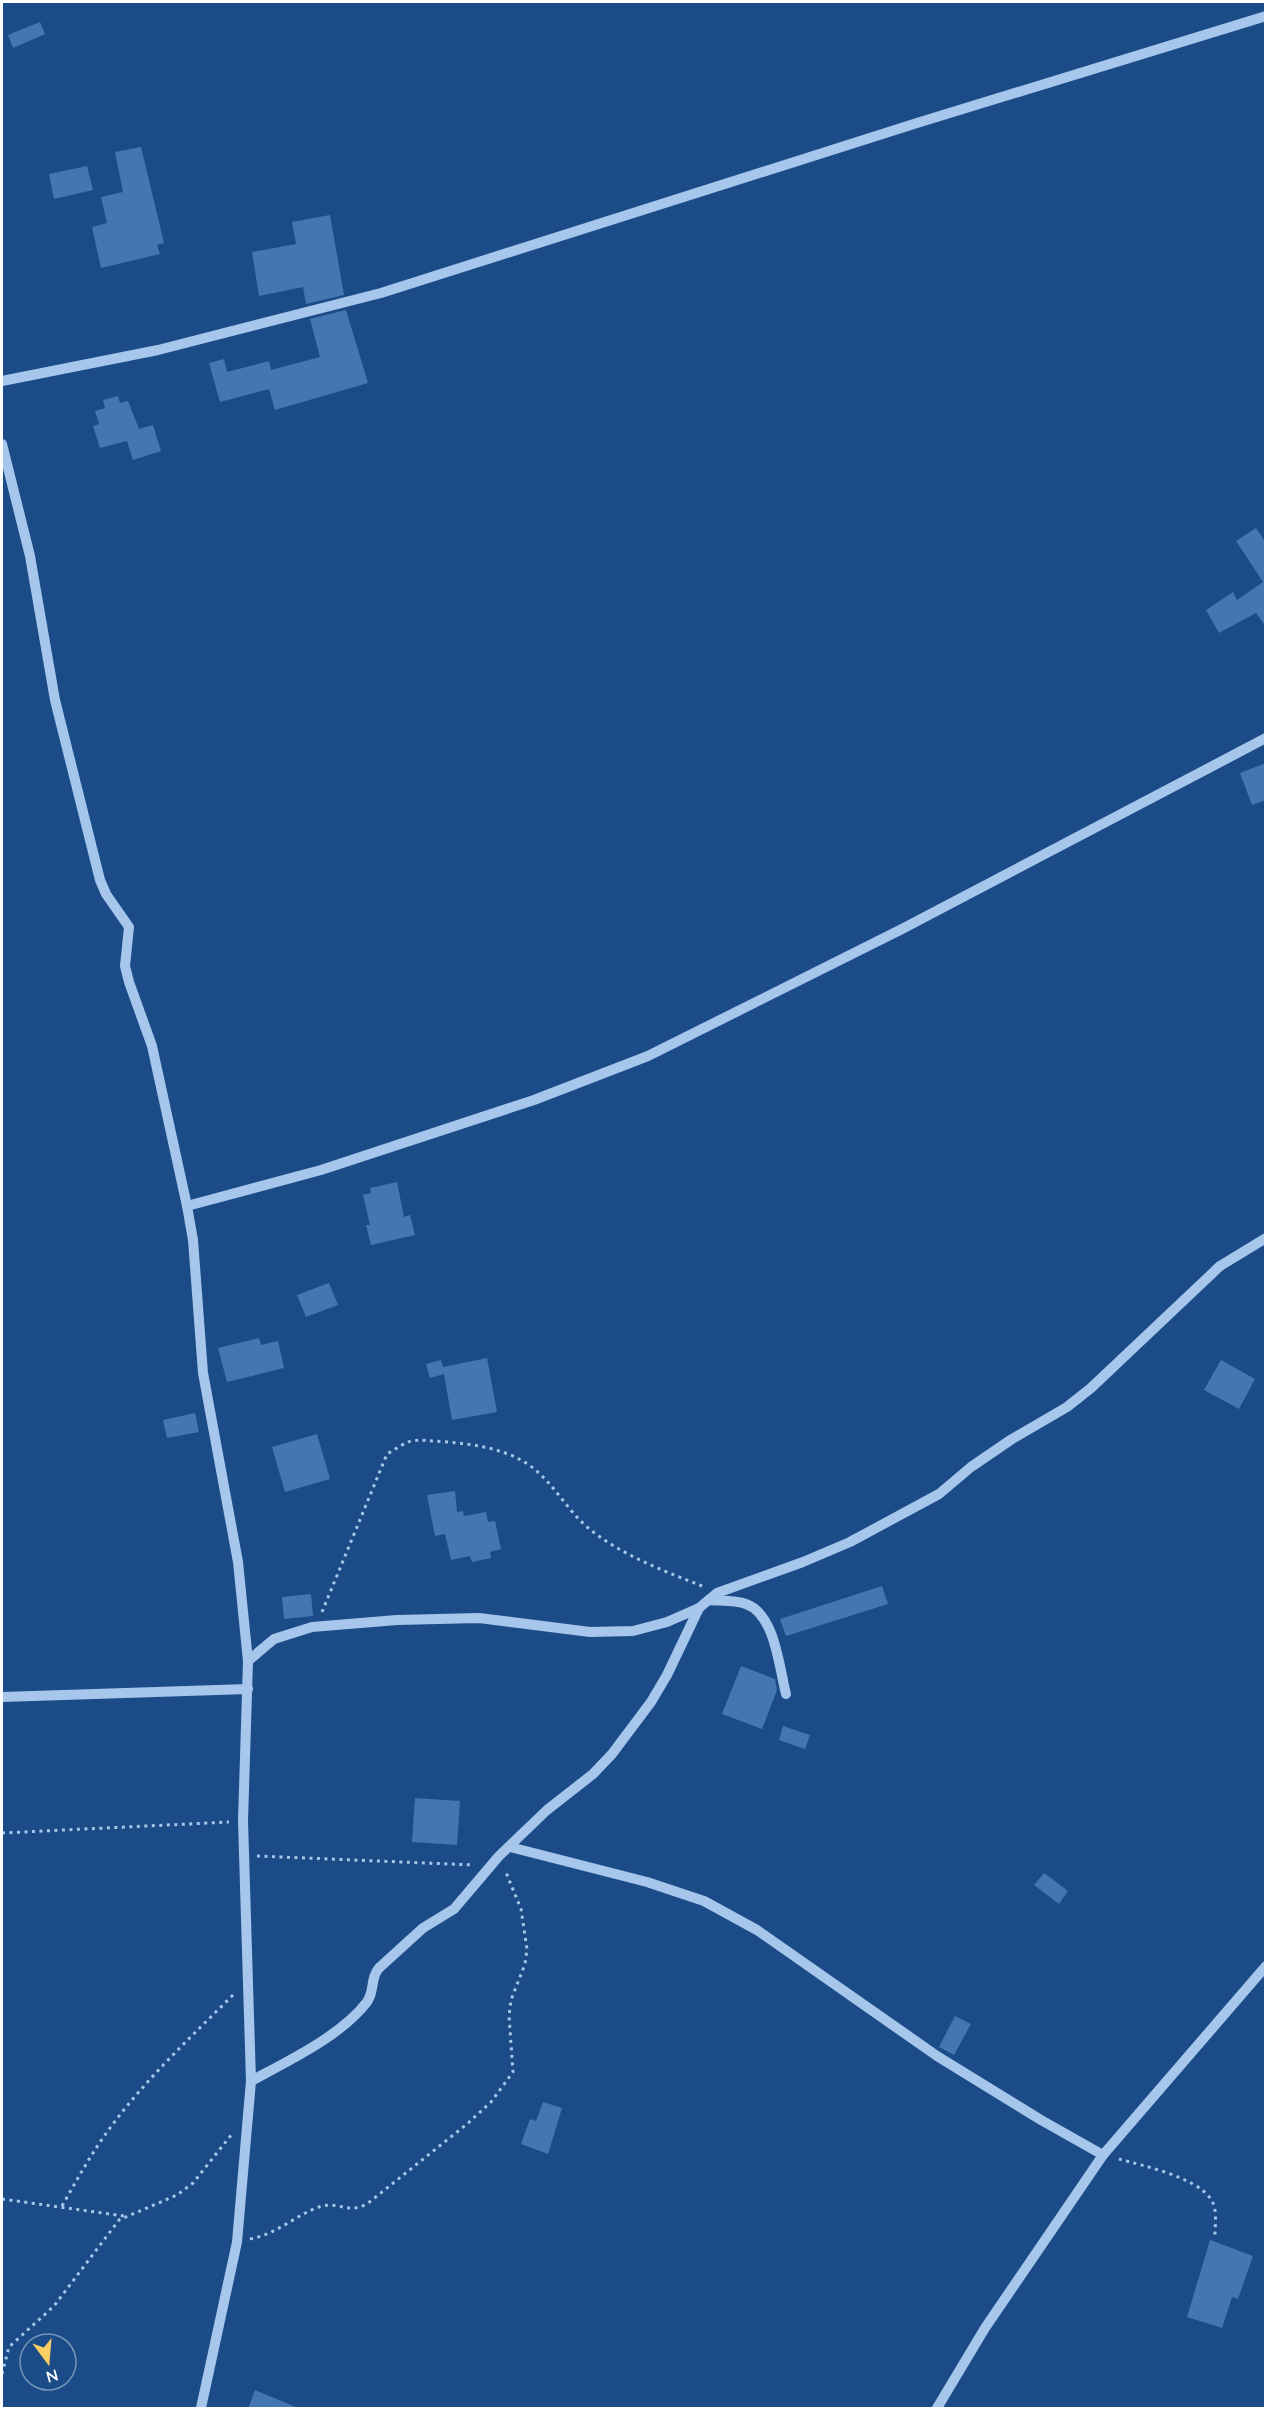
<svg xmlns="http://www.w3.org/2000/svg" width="1267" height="2410" font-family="Quicksand,sans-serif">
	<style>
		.building { fill: #4476b1 }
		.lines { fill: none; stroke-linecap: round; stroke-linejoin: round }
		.path { stroke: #a6c6ec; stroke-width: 3; stroke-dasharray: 3 4.5; stroke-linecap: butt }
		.minor { stroke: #a6c6ec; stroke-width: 10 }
	</style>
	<rect width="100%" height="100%" fill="#1c4c88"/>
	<g class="building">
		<path d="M40,22L45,34L13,48L8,35Z"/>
		<path d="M141,147L164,243L157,245L160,254L101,268L92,227L107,223L101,197L123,192L115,152Z"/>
		<path d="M87,166L93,190L54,199L49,174Z"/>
		<path d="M330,215L344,295L306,304L303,287L259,296L252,252L296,244L292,222Z"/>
		<path d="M346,310L368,383L275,410L269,389L220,402L209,363L224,359L227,372L269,361L271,370L320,357L310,319Z"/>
		<path d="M118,396L120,403L128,401L139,429L153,425L161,451L133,460L127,441L100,448L93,426L99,424L95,411L105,408L103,400Z"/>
		<path d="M1256,528L1266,543V627L1256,613L1219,633L1206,610L1233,592L1237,600L1263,582L1236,541Z"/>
		<path d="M1266,763V800L1252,805L1240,773Z"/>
		<path d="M397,1182L404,1217L410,1215L415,1235L371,1245L366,1225H370L363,1195L371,1193L370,1188Z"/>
		<path d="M329,1283L338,1305L306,1317L297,1295Z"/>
		<path d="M259,1338L261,1345L278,1341L284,1368L227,1382L218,1348Z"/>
		<path d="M487,1358L497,1412L452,1420L444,1374L430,1378L426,1364L441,1360L443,1367Z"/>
		<path d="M1221,1360L1255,1379L1239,1409L1204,1390Z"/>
		<path d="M195,1413L199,1432L167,1438L163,1420Z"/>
		<path d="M317,1434L330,1479L285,1492L272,1447Z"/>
		<path d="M455,1491L457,1512L463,1511L464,1516L486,1512L488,1522L495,1521L501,1549L490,1552L491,1558L472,1562L470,1556L451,1560L445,1534L435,1536L427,1495Z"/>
		<path d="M882,1586L888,1604L786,1636L780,1619Z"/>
		<path d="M311,1594L313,1616L284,1619L282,1597Z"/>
		<path d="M741,1666L775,1679L777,1690L762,1729L722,1714Z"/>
		<path d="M783,1726L810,1735L805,1749L779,1740Z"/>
		<path d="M415,1798L460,1801L457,1845L412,1842Z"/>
		<path d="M1044,1873L1068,1891L1059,1904L1034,1885Z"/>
		<path d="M955,2016L971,2024L954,2055L939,2047Z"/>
		<path d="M543,2102L562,2108L548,2154L521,2144L530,2119L536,2121Z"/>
		<path d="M1210,2240L1253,2256L1238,2299L1232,2297L1222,2328L1187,2317Z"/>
		<path d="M255,2390L298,2408V2409H248Z"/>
	</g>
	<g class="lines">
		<g class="path">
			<path d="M322,1612L387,1454L407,1442L419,1440C460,1443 509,1444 540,1474C559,1492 571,1515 592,1531C624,1556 664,1571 702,1586"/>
			<path d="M2,1833L229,1822"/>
			<path d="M257,1856L473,1865"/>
			<path d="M1119,2159C1144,2166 1195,2177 1210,2198C1218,2208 1215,2223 1215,2235"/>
			<path d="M2,2199L124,2216"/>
			<path d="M62,2206C79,2176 95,2147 116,2120C151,2074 193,2035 234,1994"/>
			<path d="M250,2239C278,2234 298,2213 322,2206C340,2202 348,2214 367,2204L467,2124L491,2102L513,2072L509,2016L511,2000L525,1964L527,1949L521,1909L505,1870"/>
			<path d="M2,2374L9,2347L54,2306L119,2220L177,2195L193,2183L232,2134"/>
		</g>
		<g class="minor">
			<path d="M2,381L158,350L381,293L917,123L1266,16"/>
			<path d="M2,444L30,556L55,700L100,880L106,894L129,927L125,966L129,982L152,1046L187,1206L193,1240L203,1373L238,1562L248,1661L243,1821L251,2081L237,2242L201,2408"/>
			<path d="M187,1206L321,1170L534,1100L648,1056L902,929L1266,738"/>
			<path d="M709,1600C721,1601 735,1600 746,1604C775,1614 779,1667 786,1694"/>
			<path d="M248,1661L274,1639L312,1627L397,1620L479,1618L590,1632L633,1631L667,1622L699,1608L717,1593L803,1562L850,1542L939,1494L971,1467L1012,1439L1067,1407L1091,1388L1220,1266L1266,1238"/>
			<path d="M2,1697L248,1689"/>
			<path d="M510,1847L647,1882L704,1901L757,1930L937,2056L1041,2120L1103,2155"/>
			<path d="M251,2081C288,2061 341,2036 367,2002C375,1991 370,1978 379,1968L423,1928L454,1909L499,1856L547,1810L593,1774L612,1754L651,1702L667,1675L699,1608"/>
			<path d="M937,2408L985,2328L1103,2155L1266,1966"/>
		</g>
	</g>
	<rect width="1267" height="2410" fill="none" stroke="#ffffff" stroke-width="6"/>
	<g transform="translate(48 2362) rotate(164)"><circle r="28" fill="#1c4c88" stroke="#7794b8" stroke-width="1.5"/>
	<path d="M0-4.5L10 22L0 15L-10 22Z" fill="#fcce63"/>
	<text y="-9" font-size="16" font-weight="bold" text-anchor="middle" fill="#ffffff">N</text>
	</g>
</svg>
